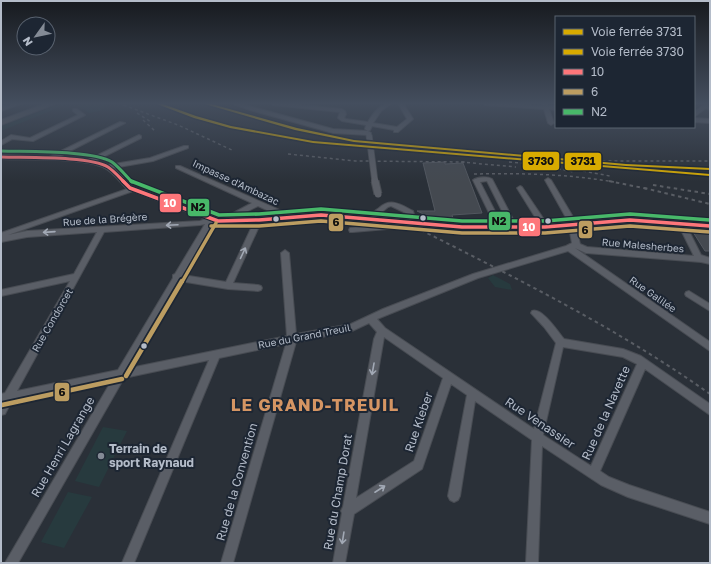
<svg xmlns="http://www.w3.org/2000/svg" width="711" height="564" font-family="'Golos Text',sans-serif">
	<style>
		.green { fill: #273a3e }
		.building { fill: #444950; stroke: #52575f }
		.lines { fill: none; stroke-linecap: round; stroke-linejoin: round }
		.minor-casing { stroke: #484c53; stroke-width: 2 }
		.highway-casing { stroke: #474c53; stroke-width: 2 }
		.minor { fill: #5a5e66; fill-rule: evenodd }
		.highway { fill: #5a5d60; fill-rule: evenodd }
		.rail-far1 { stroke: #595d64; stroke-width: 1.5; stroke-dasharray: 3 3; stroke-linecap: butt }
		.rail { stroke: #595d64; stroke-width: 2; stroke-dasharray: 3.5 3.5; stroke-linecap: butt }
		.minor-bridge-far1-casing { stroke: #484c53; stroke-width: 7; stroke-linecap: butt }
		.minor-bridge-casing { stroke: #484c53; stroke-width: 9; stroke-linecap: butt }
		.minor-bridge-far1 { stroke: #5a5e66; stroke-width: 5.5 }
		.minor-bridge { stroke: #5a5e66; stroke-width: 7 }
		.bus-1-far1-casing { stroke: #1d2633; stroke-width: 5 }
		.bus-1-casing { stroke: #1d2633; stroke-width: 6 }
		.bus-2-far1-casing { stroke: #1d2633; stroke-width: 6 }
		.bus-2-casing { stroke: #1d2633; stroke-width: 8 }
		.bus-3-far1-casing { stroke: #1d2633; stroke-width: 5 }
		.bus-3-casing { stroke: #1d2633; stroke-width: 6 }
		.bus-1-far1 { stroke: #fd767a; stroke-width: 3 }
		.bus-1 { stroke: #fd767a; stroke-width: 3.5 }
		.bus-2-far1 { stroke: #bc9d61; stroke-width: 3.5 }
		.bus-2 { stroke: #bc9d61; stroke-width: 4.5 }
		.bus-3-far1 { stroke: #48b869; stroke-width: 3 }
		.bus-3 { stroke: #48b869; stroke-width: 3.5 }
		.rail-1-casing { stroke: #1d2633; stroke-width: 3 }
		.rail-2-casing { stroke: #1d2633; stroke-width: 3 }
		.rail-1 { fill: #d8ab00; fill-rule: evenodd }
		.rail-2 { fill: #d8ab00; fill-rule: evenodd }
		.oneway { stroke: #a2a9b5 }
		.bus-dot { fill: #b4bcc9; stroke: #1d2633; stroke-width: 1.5 }
		.poi-dot { fill: #848b96; stroke: #1d2633; stroke-width: 1.5 }
		.labels { text-anchor: middle; stroke-width: 4; stroke-linejoin: round; paint-order: stroke }
		.street-label { font-size: 10px; fill: #b4bcc9; stroke: #1d2633 }
		.near-street-label { font-size: 12px; fill: #b4bcc9; stroke: #1d2633 }
		.near-poi-label { font-size: 12px; font-weight: bold; fill: #b4bcc9; stroke: #1d2633; text-anchor: start }
		.near-district-label { font-size: 17px; font-weight: bold; letter-spacing: 1px; fill: #d59563; stroke: #1d2633 }
		.line-badge { stroke: #1d2633; stroke-width: 1.5 }
		.badge-label { font-size: 11px; text-anchor: middle; font-weight: bold; fill: #fff }
		.pale-badge-label { font-size: 11px; text-anchor: middle; font-weight: bold; fill: #111 }
	</style>
	<rect width="100%" height="100%" fill="#2a3038"/>
	<g class="green">
		<path d="M63,103H70L1,131V126Z"/>
		<path d="M79,103H101L106,105L100,111L89,113L78,106Z"/>
		<path d="M493,275L510,284L512,290L495,287L488,278Z"/>
		<path d="M103,427L127,431L99,487L75,481Z"/>
		<path d="M68,492L92,497L64,548L41,542Z"/>
	</g>
	<g class="building">
		<path d="M445,162V164L463,163L482,213L452,215L453,218H449L448,221L430,217L417,211H435L423,163Z"/>
		<path d="M693,232L709,234L710,251H705Z"/>
	</g>
	<g class="lines">
		<g class="minor-casing">
			<g id="minor">
				<path d="M16,103H23L1,111V107Z"/>
				<path d="M231,103H238L333,129L368,131L371,133L368,135L333,133L250,110Z"/>
				<path d="M270,103H283L342,109L345,111L346,114L344,118L346,119L368,122C373,113 381,103 392,103L381,111L373,123L397,127L407,119L398,103H403L413,119L398,132H394V130L372,126L370,130L368,131L365,129L366,125L342,121L338,118L340,112L273,105Z"/>
				<path d="M482,103H502L543,106V103H547L548,106H556V110L549,109L554,123L551,125L548,123L544,109L485,105Z"/>
				<path d="M705,104L710,106V110L706,108L694,117V112Z"/>
				<path d="M73,109H77L85,115L33,141L12,139L1,145V141L11,135L30,138L78,115L73,111Z"/>
				<path d="M694,118L710,119V123L694,122Z"/>
				<path d="M120,122L125,123L58,157L88,160L139,135L141,136V138L95,161L108,165L150,158L184,146H188V148L153,161L113,168L132,187L219,219H222L252,203L176,168V166H180L284,212L287,215L321,213L371,217C372,212 375,211 379,208C391,197 401,205 413,211L416,221L462,225H495L473,180C477,177 488,176 492,179L516,225H540L517,188L520,186L522,187L547,224L569,223L545,180L548,178L551,180L576,222L630,218L678,221L681,220L684,222L710,224V228L687,227L701,255L710,258V264L701,262L586,253L575,248L710,342V351L568,251L478,278L377,319L385,328L534,429L556,343L544,327L531,313L532,311C542,307 558,332 564,339L623,349L641,356L710,404V415L645,369L600,471L609,477L629,485L710,512V524L628,497L601,485L542,446L538,563H526L532,440L475,401L460,496L458,500L454,502L450,500L448,496L467,395L451,384L422,469L354,514L345,563H333L342,513L341,511L343,507L374,339L377,332L369,323L352,331L296,342L233,563H221L286,344L219,358L134,563H122L209,360L124,378L18,563H5L112,380L11,402L5,414L1,415V394L5,393L70,281L1,296V290L74,274L97,232L27,237L1,242V233L127,189C120,182 113,172 105,168C83,157 27,160 1,159V155L49,157ZM487,181L509,225H502L480,182ZM133,191L206,219L200,221L27,231L8,235ZM258,206L280,216L234,218ZM391,206L408,214L409,220L392,218L377,217V216L388,207ZM321,217L386,223L385,225L350,228L349,230L350,232H353L387,229H390L393,224C452,229 510,232 569,227L572,243L566,246L473,274L383,309L351,324L296,334L289,253L285,250L281,253L287,336L130,368L180,281L228,289L258,291L261,290L262,288L261,286L258,285L233,283L261,222ZM213,222L218,223L254,222L226,282L183,275ZM630,222L679,226L694,256L587,247L580,244L576,227ZM205,224L175,274L173,275V278L118,370L17,391L104,232L200,225ZM384,337L443,378L414,461L356,498ZM563,347L623,357L637,364L591,466L543,435Z"/>
				<path d="M689,291L710,304V311L686,296L685,294L686,292Z"/>
			</g>
		</g>
		<g class="highway-casing">
			<path id="highway" d="M47,103H57L1,125V120Z"/>
		</g>
		<use href="#minor" class="minor"/>
		<use href="#highway" class="highway"/>
		<g class="rail-far1">
			<path d="M118,103L178,125L234,151"/>
			<path d="M137,113L151,122"/>
			<path d="M143,120L155,131"/>
			<path d="M423,147L595,161H710"/>
			<path d="M288,154L355,161L466,162"/>
			<path d="M461,162L516,167"/>
			<path d="M509,162L541,165"/>
			<path d="M546,166L574,172"/>
			<path d="M583,171L610,176"/>
			<path d="M474,174C521,173 568,174 614,182"/>
		</g>
		<g class="rail">
			<path d="M609,181L648,189"/>
			<path d="M653,185L710,194"/>
			<path d="M644,188L710,204"/>
			<path d="M415,227C516,278 617,328 710,394"/>
		</g>
		<g class="minor-bridge-far1-casing">
			<path id="minor-bridge-far1" d="M369,135L375,182"/>
		</g>
		<g class="minor-bridge-casing">
			<path id="minor-bridge" d="M375,181L378,194"/>
		</g>
		<use href="#minor-bridge-far1" class="minor-bridge-far1"/>
		<use href="#minor-bridge" class="minor-bridge"/>
		<g class="bus-1-far1-casing">
			<path id="bus-1-far1" d="M1,157C25,158 90,156 108,167C114,171 119,177 124,182"/>
		</g>
		<g class="bus-1-casing">
			<path id="bus-1" d="M123,181L130,188L218,221L259,220L321,215L462,227H545L630,220L710,226"/>
		</g>
		<g class="bus-2-far1-casing">
			<g id="bus-2-far1">
				<path d="M211,226H259L321,221L462,233H545L630,226L710,232"/>
				<path d="M182,282L216,223"/>
			</g>
		</g>
		<g class="bus-2-casing">
			<g id="bus-2">
				<path d="M126,376L182,281"/>
				<path d="M2,405L122,379"/>
			</g>
		</g>
		<g class="bus-3-far1-casing">
			<path id="bus-3-far1" d="M1,151C26,152 93,150 112,162C119,167 126,176 132,182"/>
		</g>
		<g class="bus-3-casing">
			<path id="bus-3" d="M131,181L219,215L259,214L321,209L462,221H545L630,214L710,220"/>
		</g>
		<use href="#bus-1-far1" class="bus-1-far1"/>
		<use href="#bus-1" class="bus-1"/>
		<use href="#bus-2-far1" class="bus-2-far1"/>
		<use href="#bus-2" class="bus-2"/>
		<use href="#bus-3-far1" class="bus-3-far1"/>
		<use href="#bus-3" class="bus-3"/>
		<g class="rail-1-casing">
			<path id="rail-1" d="M205,103H208L297,128L354,140L626,164L710,168V170L626,166L354,142L295,130L205,104Z"/>
		</g>
		<g class="rail-2-casing">
			<path id="rail-2" d="M157,103H160L196,116L231,126L313,141L710,174V176L313,143L230,128L194,118L157,104Z"/>
		</g>
		<use href="#rail-1" class="rail-1"/>
		<use href="#rail-2" class="rail-2"/>
	</g>
	<defs><path id="oneway-shaft" d="M-6 0H5M1.5-3L5.5 0L1.5 3" fill="none" stroke-width="1.6" stroke-linecap="round" stroke-linejoin="round"/></defs>
	<g class="oneway">
		<use href="#oneway-shaft" transform="translate(172 225) rotate(177)"/>
		<use href="#oneway-shaft" transform="translate(49 232) rotate(176)"/>
		<use href="#oneway-shaft" transform="translate(243 253) rotate(-65)"/>
		<use href="#oneway-shaft" transform="translate(373 369) rotate(100)"/>
		<use href="#oneway-shaft" transform="translate(380 489) rotate(-33)"/>
		<use href="#oneway-shaft" transform="translate(343 538) rotate(99)"/>
	</g>
	<linearGradient id="sky" x2="0" y2="1"><stop stop-color="#171a1f"/><stop offset="0.57" stop-color="#444e5e"/><stop offset="1" stop-color="#444e5e" stop-opacity="0"/></linearGradient>
	<rect width="711" height="182" fill="url(#sky)"/>
	<g class="bus-dot">
		<circle cx="423" cy="218" r="3.5"/>
		<circle cx="276" cy="219" r="3.5"/>
		<circle cx="548" cy="221" r="3.5"/>
		<circle cx="144" cy="346" r="3.5"/>
	</g>
	<circle class="poi-dot" cx="101" cy="456" r="4"/>
	<g class="labels">
		<g class="street-label">
			<text transform="translate(236 182) rotate(25)" y="4">Impasse d'Ambazac</text>
			<text transform="translate(105 219) rotate(-4)" y="4">Rue de la Brégère</text>
			<text transform="translate(643 245) rotate(5)" y="4">Rue Malesherbes</text>
			<text transform="translate(653 294) rotate(35)" y="4">Rue Galilée</text>
			<text transform="translate(52 320) rotate(-60)" y="4">Rue Condorcet</text>
			<text transform="translate(304 336) rotate(-11)" y="4">Rue du Grand Treuil</text>
		</g>
		<g class="near-street-label">
			<text transform="translate(606 413) rotate(-66)" y="4">Rue de la Navette</text>
			<text transform="translate(419 422) rotate(-71)" y="4">Rue Kleber</text>
			<text transform="translate(540 423) rotate(34)" y="4">Rue Venassier</text>
			<text transform="translate(63 447) rotate(-60)" y="4">Rue Henri Lagrange</text>
			<text transform="translate(237 482) rotate(-74)" y="4">Rue de la Convention</text>
			<text transform="translate(338 492) rotate(-80)" y="4">Rue du Champ Dorat</text>
		</g>
		<g class="near-poi-label">
			<text x="109" y="453">Terrain de<tspan x="109" dy="14">sport Raynaud</tspan></text>
		</g>
		<g class="near-district-label">
			<text x="315" y="411">LE GRAND-TREUIL</text>
		</g>
	</g>
	<g class="line-badge">
		<rect x="522" y="151" width="38" height="20" rx="4" fill="#d8ab00"/>
		<rect x="564" y="152" width="38" height="19" rx="4" fill="#d8ab00"/>
		<rect x="159" y="193" width="23" height="20" rx="4" fill="#fd767a"/>
		<rect x="187" y="198" width="23" height="19" rx="4" fill="#48b869"/>
		<rect x="488" y="211" width="23" height="20" rx="4" fill="#48b869"/>
		<rect x="328" y="213" width="16" height="19" rx="4" fill="#bc9d61"/>
		<rect x="518" y="217" width="23" height="20" rx="4" fill="#fd767a"/>
		<rect x="578" y="220" width="15" height="19" rx="4" fill="#bc9d61"/>
		<rect x="54" y="382" width="16" height="20" rx="4" fill="#bc9d61"/>
	</g>
	<g class="badge-label">
		<text x="170" y="207">10</text>
		<text x="529" y="231">10</text>
	</g>
	<g class="pale-badge-label">
		<text x="541" y="165">3730</text>
		<text x="583" y="165">3731</text>
		<text x="198" y="211">N2</text>
		<text x="499" y="225">N2</text>
		<text x="336" y="226">6</text>
		<text x="585" y="234">6</text>
		<text x="62" y="396">6</text>
	</g>
	<rect width="711" height="564" fill="none" stroke="#b4bcc9" stroke-width="4"/>
	<rect x="555" y="16" width="140" height="112" fill="#1d2633" stroke="#59626f"/>
	<rect x="563" y="29" width="20" height="6" fill="#d8ab00" stroke="#59626f"/>
	<text x="591" y="36" font-size="12" fill="#b4bcc9">Voie ferrée 3731</text>
	<rect x="563" y="49" width="20" height="6" fill="#d8ab00" stroke="#59626f"/>
	<text x="591" y="56" font-size="12" fill="#b4bcc9">Voie ferrée 3730</text>
	<rect x="563" y="69" width="20" height="6" fill="#fd767a" stroke="#59626f"/>
	<text x="591" y="76" font-size="12" fill="#b4bcc9">10</text>
	<rect x="563" y="89" width="20" height="6" fill="#bc9d61" stroke="#59626f"/>
	<text x="591" y="96" font-size="12" fill="#b4bcc9">6</text>
	<rect x="563" y="109" width="20" height="6" fill="#48b869" stroke="#59626f"/>
	<text x="591" y="116" font-size="12" fill="#b4bcc9">N2</text>
	<g transform="translate(36 36) rotate(237)"><circle r="19" fill="#1d2633" stroke="#59626f"/>
	<path d="M0-3L7 15L0 10L-7 15Z" fill="#848b96"/>
	<text y="-6" font-size="11" font-weight="bold" text-anchor="middle" fill="#b4bcc9">N</text>
	</g>
</svg>
